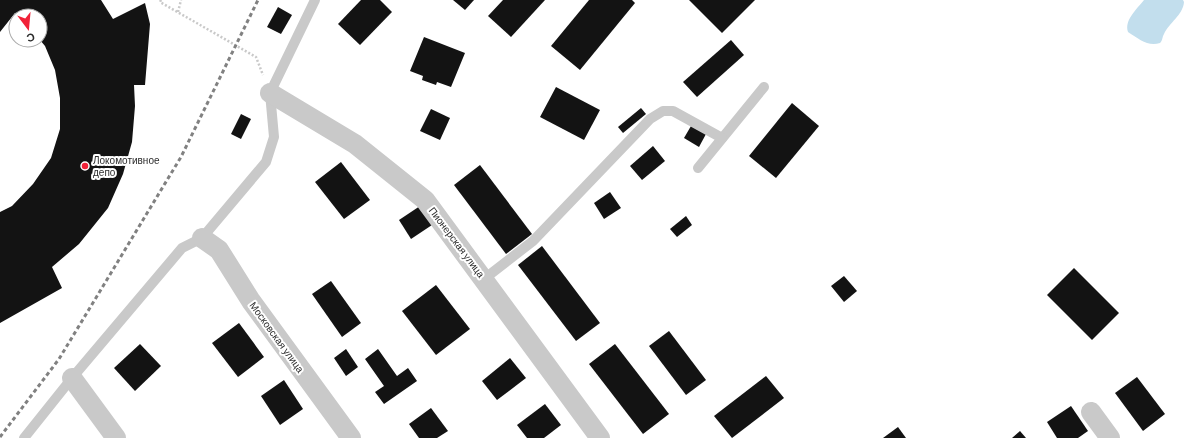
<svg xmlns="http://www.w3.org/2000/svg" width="1185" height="438" font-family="Barlow,sans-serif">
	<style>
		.water { fill: #c2deed }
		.building { fill: #131313 }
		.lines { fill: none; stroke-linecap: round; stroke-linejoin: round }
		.path { stroke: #c9c9c9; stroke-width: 2.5; stroke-dasharray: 2 2; stroke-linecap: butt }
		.lane { stroke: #c9c9c9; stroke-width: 10 }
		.street { stroke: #c9c9c9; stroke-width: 20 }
		.rail { stroke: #818181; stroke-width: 3; stroke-dasharray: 4 3; stroke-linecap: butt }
		.poi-dot { fill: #f12138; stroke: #fff; stroke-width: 1.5 }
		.labels { text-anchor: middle; stroke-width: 4; stroke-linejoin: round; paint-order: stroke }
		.poi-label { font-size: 10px; fill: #2c2c2c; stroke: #fff; text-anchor: start }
		.street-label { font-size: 10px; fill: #2c2c2c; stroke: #fff }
	</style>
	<rect width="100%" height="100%" fill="#fff"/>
	<path class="water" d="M1144,0H1183L1184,2C1183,15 1169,23 1164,34C1162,37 1163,40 1160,43C1148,47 1139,39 1128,32C1124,20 1137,9 1144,0Z"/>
	<g class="building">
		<path d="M0,0H101L113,19L145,3L150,24L145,85H134L135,106L132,142L123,174L108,208L79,244L52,267L62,288L0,323V212L12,206L33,184L51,158L60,129V98L55,70L45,46L40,40V16H18L15,13L0,32Z"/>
		<path d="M361,0H380L392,12L360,45L338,24Z"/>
		<path d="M453,0H474L465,10Z"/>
		<path d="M503,0H545L511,37L488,16Z"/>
		<path d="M589,0H632L635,3L580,70L551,46Z"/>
		<path d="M689,0H755L722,33Z"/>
		<path d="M278,7L292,15L281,34L267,27Z"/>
		<path d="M424,37L465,53L451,87L437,82L436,85L422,80L423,76L410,71Z"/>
		<path d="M731,40L744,55L697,97L683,82Z"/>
		<path d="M556,87L600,110L584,140L540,117Z"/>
		<path d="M792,103L819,126L776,178L749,156Z"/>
		<path d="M641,108L646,114L623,133L618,127Z"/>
		<path d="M431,109L450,118L440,140L420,131Z"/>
		<path d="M241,114L251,119L241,139L231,134Z"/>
		<path d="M691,126L706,134L699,147L684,138Z"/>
		<path d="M653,146L665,161L642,180L630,166Z"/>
		<path d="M341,162L370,200L344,219L315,182Z"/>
		<path d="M480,165L532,234L506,254L454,185Z"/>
		<path d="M610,192L621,208L604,219L594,203Z"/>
		<path d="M420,206L432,225L411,239L399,220Z"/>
		<path d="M686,216L692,225L677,237L670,229Z"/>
		<path d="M542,246L600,323L576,341L518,265Z"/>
		<path d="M1074,268L1119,313L1092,340L1047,295Z"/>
		<path d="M844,276L857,291L844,302L831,286Z"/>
		<path d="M331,281L361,323L342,337L312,294Z"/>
		<path d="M436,285L470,329L436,355L402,311Z"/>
		<path d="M239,323L264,357L238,377L212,343Z"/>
		<path d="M669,331L706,380L686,395L649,346Z"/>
		<path d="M140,344L161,366L135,391L114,368Z"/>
		<path d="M615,344L669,414L643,434L589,364Z"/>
		<path d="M346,349L358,367L346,376L334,358Z"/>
		<path d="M378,349L397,376L408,368L417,381L384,404L375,392L384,386L365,359Z"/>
		<path d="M510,358L526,378L497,400L482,381Z"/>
		<path d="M766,376L784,398L732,438L714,416Z"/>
		<path d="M1137,377L1165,414L1143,431L1115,393Z"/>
		<path d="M284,380L303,409L280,425L261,396Z"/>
		<path d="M545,404L561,425L544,438H527L517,425Z"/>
		<path d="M1071,406L1088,431L1078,438H1057L1047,422Z"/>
		<path d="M431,408L448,431L437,438H419L409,424Z"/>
		<path d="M898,427L906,438H883Z"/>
		<path d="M1020,431L1026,438H1012Z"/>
	</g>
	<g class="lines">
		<g class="path">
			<path d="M161,0L160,2L256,57L263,75"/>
			<path d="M178,12L181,0"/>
		</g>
		<g class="lane">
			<path d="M698,168L764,87"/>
			<path d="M484,279L533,241L650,119L663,111H673L722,138"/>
			<path d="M24,438L72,378L182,248L202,238L266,162L274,137L270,93L315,0"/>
		</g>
		<g class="street">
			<path d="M270,93L355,144L425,200L600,438"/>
			<path d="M202,238L219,250L251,301L351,438"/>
			<path d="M72,378L116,438"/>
			<path d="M1091,412L1110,438"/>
		</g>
		<path class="rail" d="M0,437L59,359L181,157L258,0"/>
	</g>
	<circle class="poi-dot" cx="85" cy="166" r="4"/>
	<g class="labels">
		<g class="poi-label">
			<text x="93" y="164">Локомотивное<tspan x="93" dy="12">депо</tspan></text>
		</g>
		<g class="street-label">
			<text transform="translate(457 242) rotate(53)" y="4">Пионерская улица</text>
			<text transform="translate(277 337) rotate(54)" y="4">Московская улица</text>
		</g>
	</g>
	<g transform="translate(28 28) rotate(164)"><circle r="19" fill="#ffffff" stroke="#ababab"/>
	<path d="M0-3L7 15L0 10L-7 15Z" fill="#f12138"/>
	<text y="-6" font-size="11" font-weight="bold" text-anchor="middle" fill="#2c2c2c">С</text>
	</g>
</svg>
